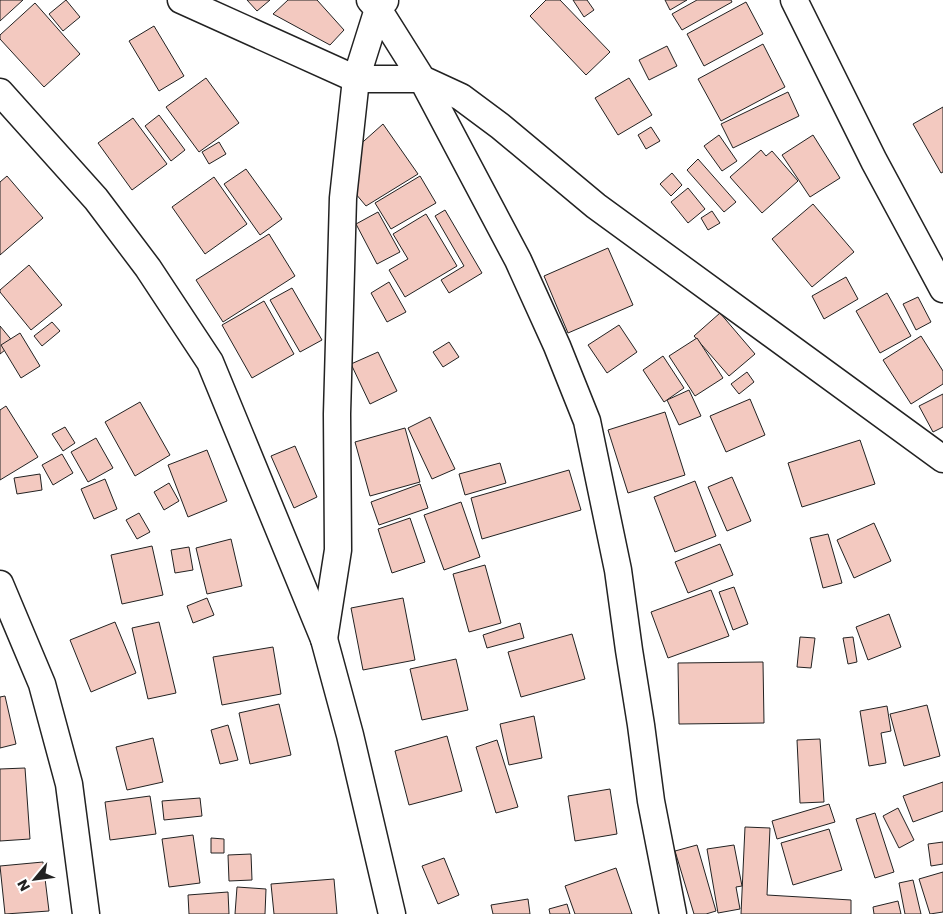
<svg xmlns="http://www.w3.org/2000/svg" width="943" height="914" font-family="Poppins,sans-serif">
	<style>
		.building { fill: #f3c9c0; stroke: #222 }
		.lines { fill: none; stroke-linecap: round; stroke-linejoin: round }
		.minor-casing { stroke: #222; stroke-width: 29 }
		.minor { stroke: #fff; stroke-width: 26 }
	</style>
	<rect width="100%" height="100%" fill="#fff"/>
	<g class="building">
		<path d="M0,0H23L0,21Z"/>
		<path d="M66,0L80,17L63,31L49,14Z"/>
		<path d="M247,0H270L257,11Z"/>
		<path d="M288,0H317L344,30L330,45L273,14Z"/>
		<path d="M546,0H560L610,52L586,75L530,16Z"/>
		<path d="M573,0H587L594,10L584,17Z"/>
		<path d="M665,0H687L670,10Z"/>
		<path d="M697,0H731L732,2L682,30L672,14Z"/>
		<path d="M746,2L763,34L704,66L687,34Z"/>
		<path d="M35,3L80,54L44,87L0,39V35Z"/>
		<path d="M154,26L184,76L159,91L129,41Z"/>
		<path d="M763,44L785,87L721,121L698,79Z"/>
		<path d="M667,46L677,66L649,80L639,60Z"/>
		<path d="M206,78L239,123L199,152L166,107Z"/>
		<path d="M629,78L652,115L618,135L595,98Z"/>
		<path d="M788,92L799,116L733,148L721,124Z"/>
		<path d="M943,107V172L941,173L913,124Z"/>
		<path d="M159,115L185,150L171,161L145,126Z"/>
		<path d="M133,118L167,164L132,190L98,143Z"/>
		<path d="M383,124L418,174L366,206L350,187L355,149Z"/>
		<path d="M651,127L660,141L646,149L638,135Z"/>
		<path d="M719,135L737,161L722,171L704,146Z"/>
		<path d="M813,135L840,178L810,197L782,155Z"/>
		<path d="M219,142L226,154L209,164L202,152Z"/>
		<path d="M761,150L766,156L772,151L798,181L762,213L730,177Z"/>
		<path d="M698,159L736,202L724,212L687,170Z"/>
		<path d="M246,169L282,219L260,235L224,184Z"/>
		<path d="M672,173L682,185L671,196L660,184Z"/>
		<path d="M7,176L43,218L0,255V182Z"/>
		<path d="M420,176L436,203L391,229L375,203Z"/>
		<path d="M214,177L247,224L205,254L172,207Z"/>
		<path d="M688,188L705,209L688,223L671,202Z"/>
		<path d="M813,204L854,252L812,287L772,239Z"/>
		<path d="M445,210L482,273L449,293L441,280L464,266L435,216Z"/>
		<path d="M712,211L720,223L708,230L701,218Z"/>
		<path d="M378,212L400,252L377,264L356,224Z"/>
		<path d="M426,214L457,266L405,297L389,270L408,259L393,234Z"/>
		<path d="M269,234L295,276L223,322L196,280Z"/>
		<path d="M608,248L633,305L568,333L544,276Z"/>
		<path d="M29,265L62,305L31,330L0,292V290Z"/>
		<path d="M846,277L858,299L824,319L812,296Z"/>
		<path d="M389,282L406,312L387,322L371,293Z"/>
		<path d="M292,288L322,340L300,352L270,300Z"/>
		<path d="M887,293L911,336L880,353L856,311Z"/>
		<path d="M918,297L931,322L916,330L903,304Z"/>
		<path d="M264,301L294,354L252,378L222,325Z"/>
		<path d="M720,313L755,354L729,376L694,336Z"/>
		<path d="M52,322L60,331L42,346L34,336Z"/>
		<path d="M619,325L637,352L607,373L588,345Z"/>
		<path d="M0,326L14,343L0,354Z"/>
		<path d="M20,333L40,366L21,378L1,345Z"/>
		<path d="M921,336L943,371V384L911,404L883,360Z"/>
		<path d="M697,338L723,378L695,396L669,356Z"/>
		<path d="M449,342L459,357L443,367L433,352Z"/>
		<path d="M378,352L397,391L370,404L351,364Z"/>
		<path d="M663,356L684,388L664,402L643,370Z"/>
		<path d="M747,372L754,382L739,394L731,384Z"/>
		<path d="M689,390L701,416L679,425L667,400Z"/>
		<path d="M943,394V427L933,432L919,406Z"/>
		<path d="M750,399L765,435L726,452L710,416Z"/>
		<path d="M140,402L170,455L135,476L105,422Z"/>
		<path d="M6,406L38,457L0,480V410Z"/>
		<path d="M665,412L685,475L628,493L608,430Z"/>
		<path d="M430,417L455,469L432,479L408,428Z"/>
		<path d="M65,427L75,443L63,451L52,434Z"/>
		<path d="M405,428L420,482L370,496L355,442Z"/>
		<path d="M96,438L113,468L88,482L71,452Z"/>
		<path d="M860,440L875,484L802,507L788,463Z"/>
		<path d="M295,446L317,497L294,508L271,456Z"/>
		<path d="M207,450L227,501L188,517L168,465Z"/>
		<path d="M62,454L73,473L53,485L42,465Z"/>
		<path d="M500,463L506,483L465,495L459,474Z"/>
		<path d="M569,470L581,510L482,539L471,498Z"/>
		<path d="M40,474L42,490L17,494L14,478Z"/>
		<path d="M732,477L751,521L727,531L708,487Z"/>
		<path d="M105,479L117,509L94,519L81,489Z"/>
		<path d="M695,481L716,536L675,552L654,497Z"/>
		<path d="M169,483L179,501L164,510L154,492Z"/>
		<path d="M420,484L428,508L379,525L371,502Z"/>
		<path d="M461,502L480,557L444,570L424,515Z"/>
		<path d="M139,513L150,532L137,539L126,520Z"/>
		<path d="M410,518L425,562L392,573L378,529Z"/>
		<path d="M874,523L891,561L854,578L837,540Z"/>
		<path d="M828,534L842,583L823,588L810,538Z"/>
		<path d="M231,539L242,586L207,594L196,548Z"/>
		<path d="M720,544L733,575L688,593L675,562Z"/>
		<path d="M152,546L163,595L122,604L111,555Z"/>
		<path d="M189,547L193,570L175,573L171,550Z"/>
		<path d="M485,565L501,623L469,632L453,574Z"/>
		<path d="M734,587L748,624L733,630L719,592Z"/>
		<path d="M711,590L729,636L668,658L651,612Z"/>
		<path d="M207,598L214,615L193,623L187,606Z"/>
		<path d="M403,598L415,660L363,670L351,608Z"/>
		<path d="M889,614L901,647L868,660L856,627Z"/>
		<path d="M115,622L136,673L91,692L70,640Z"/>
		<path d="M159,622L176,693L148,699L132,628Z"/>
		<path d="M520,623L524,638L487,648L483,635Z"/>
		<path d="M572,634L585,679L521,697L508,652Z"/>
		<path d="M800,637L815,638L811,668L797,667Z"/>
		<path d="M853,637L857,662L848,664L843,638Z"/>
		<path d="M273,647L281,694L222,705L213,657Z"/>
		<path d="M456,659L468,710L422,720L410,669Z"/>
		<path d="M763,662L764,723L679,724L678,663Z"/>
		<path d="M5,696L16,744L0,748V697Z"/>
		<path d="M279,704L291,755L250,764L239,713Z"/>
		<path d="M927,705L940,756L904,766L890,714Z"/>
		<path d="M887,706L891,731L881,733L886,763L869,766L860,711Z"/>
		<path d="M534,716L542,758L509,765L500,724Z"/>
		<path d="M228,725L238,760L220,764L211,730Z"/>
		<path d="M447,736L462,791L409,805L395,751Z"/>
		<path d="M153,738L163,782L127,790L116,747Z"/>
		<path d="M820,739L824,802L800,803L797,740Z"/>
		<path d="M497,740L518,807L496,813L476,747Z"/>
		<path d="M25,768L30,839L0,841V769Z"/>
		<path d="M943,782V811L913,822L903,796Z"/>
		<path d="M610,789L617,834L575,841L568,796Z"/>
		<path d="M150,796L156,834L110,840L105,802Z"/>
		<path d="M200,798L202,816L164,820L162,801Z"/>
		<path d="M829,804L835,822L777,839L772,821Z"/>
		<path d="M898,808L914,840L899,848L883,816Z"/>
		<path d="M875,813L894,872L875,878L856,819Z"/>
		<path d="M745,827L770,828L767,895L851,900V914H741Z"/>
		<path d="M829,829L842,870L793,885L781,843Z"/>
		<path d="M193,835L200,883L169,887L162,839Z"/>
		<path d="M211,838L224,839V853H211Z"/>
		<path d="M943,842V864L931,866L928,844Z"/>
		<path d="M697,845L716,911L706,914H694L675,851Z"/>
		<path d="M734,845L742,886L736,887L740,909L718,913L707,849Z"/>
		<path d="M251,854L252,880L229,881L228,855Z"/>
		<path d="M444,858L459,895L438,904L422,866Z"/>
		<path d="M43,862L49,911L5,914L0,866Z"/>
		<path d="M616,868L632,914H575L565,886Z"/>
		<path d="M943,872V912L930,914L919,879Z"/>
		<path d="M334,879L337,914H274L271,884Z"/>
		<path d="M913,880L921,914H905L899,883Z"/>
		<path d="M237,887L266,889L265,914H235Z"/>
		<path d="M228,892L229,914H189L188,895Z"/>
		<path d="M528,899L530,914H493L491,905Z"/>
		<path d="M898,901L901,914H874L873,907Z"/>
		<path d="M567,904L570,914H550L549,909Z"/>
	</g>
	<g class="lines">
		<g class="minor-casing">
			<g id="minor">
				<path d="M181,0L356,79L343,198L337,414L338,550L324,639"/>
				<path d="M370,0L378,9L356,79H422L518,260L557,346L587,421L618,570L629,650L641,725L651,801L673,914"/>
				<path d="M794,0L874,161L943,289"/>
				<path d="M385,1L378,9L422,79L461,97L500,126L596,206L943,459"/>
				<path d="M0,92L96,199L148,268L210,362L324,639L350,735L392,914"/>
				<path d="M0,584L42,684L69,784L86,914"/>
			</g>
		</g>
		<use href="#minor" class="minor"/>
	</g>
	<g transform="translate(35 879) rotate(241)" stroke="#ffffff" stroke-width="4" paint-order="stroke">
	<path d="M0-4L9 19L0 12L-9 19Z" fill="#222222"/>
	<text y="-8" font-size="14" font-weight="bold" text-anchor="middle" fill="#222222">N</text>
	</g>
</svg>
